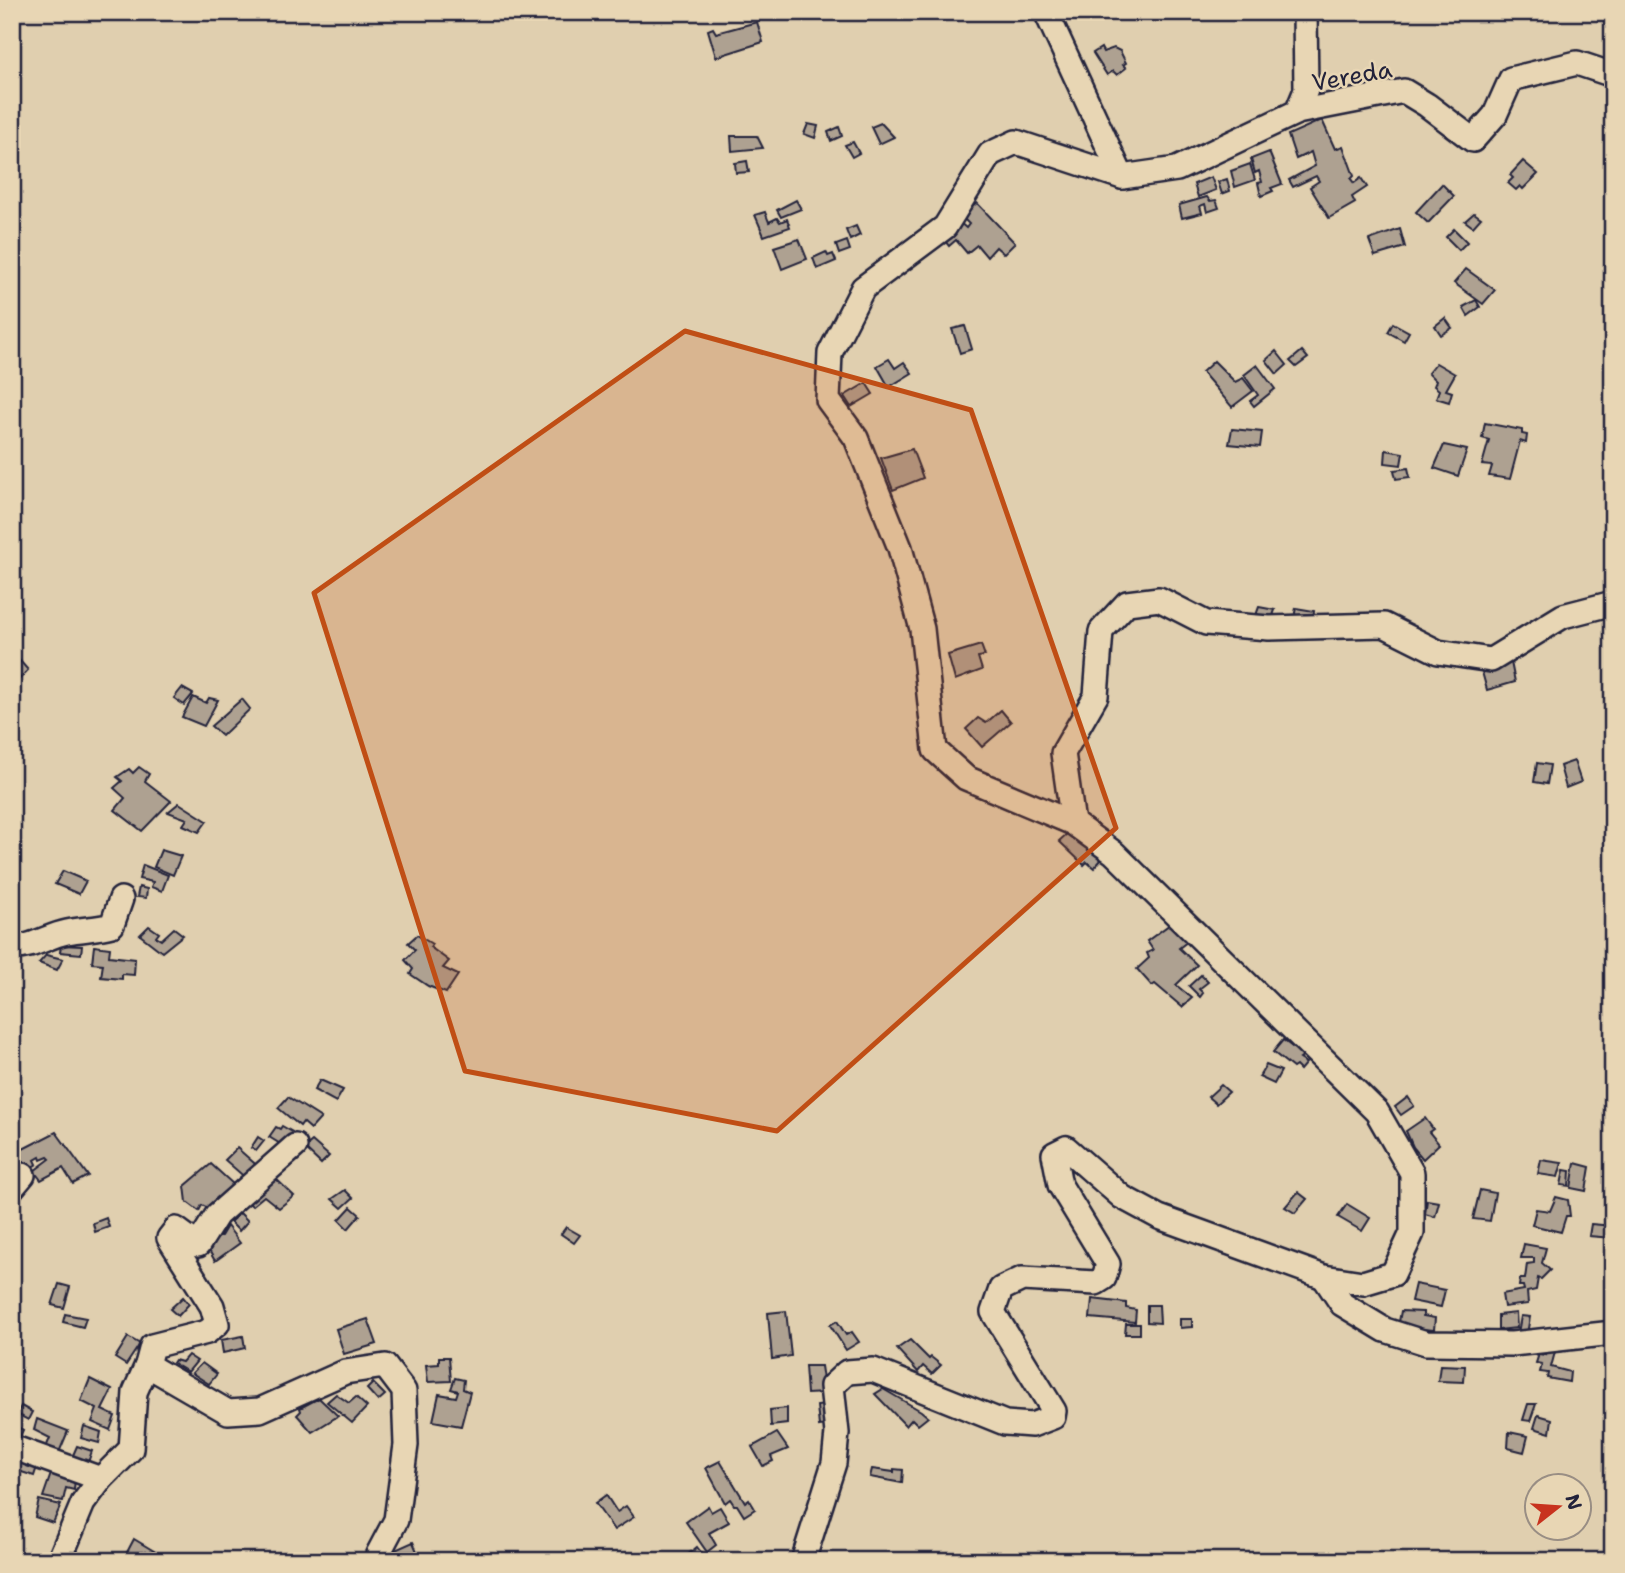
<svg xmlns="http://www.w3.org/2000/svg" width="1625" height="1573" font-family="'Shantell Sans',sans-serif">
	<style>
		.building { fill: #aea191; stroke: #22223b; stroke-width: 2 }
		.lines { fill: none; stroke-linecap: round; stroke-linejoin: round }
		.minor-casing { stroke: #22223b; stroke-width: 28 }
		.minor { stroke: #e8d6b4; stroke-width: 23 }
		.marked { fill: #c04e15; fill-opacity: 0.2; stroke: #c04e15; stroke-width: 5; stroke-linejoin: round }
		.labels { text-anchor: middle; stroke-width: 5; stroke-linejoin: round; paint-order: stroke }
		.street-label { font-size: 24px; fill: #22223b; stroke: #e8d6b4 }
	</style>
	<rect width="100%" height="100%" fill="#e0cfaf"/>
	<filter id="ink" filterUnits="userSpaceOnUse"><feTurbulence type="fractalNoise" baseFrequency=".0143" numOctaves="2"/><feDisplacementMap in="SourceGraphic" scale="14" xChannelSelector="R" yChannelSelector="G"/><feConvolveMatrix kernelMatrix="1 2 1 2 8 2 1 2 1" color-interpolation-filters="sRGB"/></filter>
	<g filter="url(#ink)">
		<g class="building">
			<path d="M757,22L763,42L716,57L708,30L713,28L716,33Z"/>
			<path d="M1101,48L1103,52L1114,48L1120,51L1126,63L1123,65L1126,68L1117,75L1113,71L1107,75L1093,53Z"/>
			<path d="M1322,120L1335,149L1343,146L1354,176L1351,179L1354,183L1361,178L1367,187L1352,197L1355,203L1329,218L1310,187L1319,181L1316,176L1293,187L1289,180L1315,166L1311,152L1296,159L1288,135Z"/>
			<path d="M881,123L894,137L879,144L871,127Z"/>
			<path d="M808,124L818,126L815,138L804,134Z"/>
			<path d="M839,127L842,136L831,141L828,132Z"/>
			<path d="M731,136H757L763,148L732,151Z"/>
			<path d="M853,142L859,153L852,157L845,145Z"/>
			<path d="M1269,152L1282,184L1271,188L1273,191L1261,196L1258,183L1262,182L1259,171L1255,173L1251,159Z"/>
			<path d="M747,161L749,172L736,173L735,163Z"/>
			<path d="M1523,161L1538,174L1523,189L1520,186L1516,190L1508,183L1513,178L1510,175Z"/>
			<path d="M1250,164L1255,180L1235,187L1231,171Z"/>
			<path d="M1211,177L1216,190L1198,197L1194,184Z"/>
			<path d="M1227,179L1230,191L1222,194L1218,182Z"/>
			<path d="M1442,184L1454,196L1428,223L1416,212Z"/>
			<path d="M1207,197L1210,201L1216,200L1219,208L1207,212L1205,204L1200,206L1202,213L1182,218L1179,205Z"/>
			<path d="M796,200L801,209L781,217L777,210Z"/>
			<path d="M977,203L1015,243L1004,254L996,247L987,257L977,245L967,253L956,240L949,246L942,237L958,221L966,228L969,224L961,216Z"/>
			<path d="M765,212L769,222L777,218L780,222L787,219L790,227L764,236L755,215Z"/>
			<path d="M1474,213L1481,218L1473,227L1465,221Z"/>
			<path d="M856,226L860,235L850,240L846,230Z"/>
			<path d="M1400,229L1405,247L1375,256L1369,240Z"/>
			<path d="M1454,229L1467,242L1459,250L1446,237Z"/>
			<path d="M799,239L807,259L782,269L774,247Z"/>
			<path d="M847,241L850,250L839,254L836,245Z"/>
			<path d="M826,252L828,256L833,254L836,261L817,269L813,258Z"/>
			<path d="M1466,269L1495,290L1483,304L1454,283Z"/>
			<path d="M1476,300L1480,307L1468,316L1463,307Z"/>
			<path d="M1445,318L1452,328L1441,335L1435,326Z"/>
			<path d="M1393,323L1409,332L1404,341L1388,332Z"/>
			<path d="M965,326L972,349L960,353L952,329Z"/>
			<path d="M1276,351L1287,365L1277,374L1266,360Z"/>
			<path d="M1302,351L1308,358L1296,367L1290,361Z"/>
			<path d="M889,359L895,368L904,362L912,373L889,387L877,366Z"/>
			<path d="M1214,361L1235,382L1243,378L1253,391L1232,407L1202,372Z"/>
			<path d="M1436,363L1455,374L1446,390L1452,392L1449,402L1436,398L1439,390L1434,386L1436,381L1428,373Z"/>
			<path d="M1257,365L1275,389L1254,406L1250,401L1258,395L1244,375Z"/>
			<path d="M866,383L873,394L851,407L844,396Z"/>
			<path d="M1485,423L1522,430V434L1527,435L1526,443L1520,441L1510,479L1489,476L1492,466L1482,465L1489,440L1482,438Z"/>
			<path d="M1232,429L1262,432L1260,447L1229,444Z"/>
			<path d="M1444,445L1467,450L1458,476L1434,468Z"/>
			<path d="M912,449L923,478L893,490L881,458Z"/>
			<path d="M1386,450L1403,453L1401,465L1385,463Z"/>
			<path d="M1408,468L1410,477L1396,479L1394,470Z"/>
			<path d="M1259,607L1275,610L1271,621L1255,618Z"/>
			<path d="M1296,608L1314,611L1312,625L1293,622Z"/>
			<path d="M981,645L985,656L978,657L982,670L955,680L948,655Z"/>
			<path d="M12,652L28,670L14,685L12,683Z"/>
			<path d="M1511,662L1515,682L1487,690L1482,672Z"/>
			<path d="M182,688L193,694L184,705L174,698Z"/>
			<path d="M193,697L206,703L209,698L218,700L204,726L182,717Z"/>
			<path d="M242,699L250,709L222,736L211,726Z"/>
			<path d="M1001,710L1011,722L982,747L966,729L978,718L986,723Z"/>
			<path d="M1574,761L1581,782L1566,788L1560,766Z"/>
			<path d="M1537,763L1550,765L1547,784L1534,782Z"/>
			<path d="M139,767L149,774L145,781L171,801L142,831L115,810L125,798L114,788L122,781L117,777L129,769L133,773Z"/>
			<path d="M179,803L207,821L199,832L183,825L187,819L168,812Z"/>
			<path d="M1069,832L1102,859L1094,868L1087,862L1084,865L1059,841Z"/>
			<path d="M161,850L181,856L173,875L154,867Z"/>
			<path d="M143,865L168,875L162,891L151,887L153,882L139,879Z"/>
			<path d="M63,871L86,881L79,894L55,884Z"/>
			<path d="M139,887L147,889L146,898L137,897Z"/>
			<path d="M1173,922L1188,941L1179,948L1197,965L1176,985L1192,998L1182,1007L1155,984L1152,986L1137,969L1149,958L1147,953L1153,950L1147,941Z"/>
			<path d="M149,926L159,933L156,937L161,940L174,928L183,935L162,952L140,935Z"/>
			<path d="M417,935L432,944L430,947L449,961L443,968L458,975L446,993L428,986L410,974L413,969L405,960L415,950L408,943Z"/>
			<path d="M61,945L82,946L81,954L60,952Z"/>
			<path d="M94,946L110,948L109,956L135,959L134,975L122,974V979L101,977L103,964L92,963Z"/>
			<path d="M46,955L63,959L57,970L39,963Z"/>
			<path d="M1201,975L1208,982L1199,989L1203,993L1200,997L1189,986Z"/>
			<path d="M1283,1040L1304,1056L1300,1059L1306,1063L1300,1070L1296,1066L1293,1068L1273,1052Z"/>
			<path d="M1266,1065L1281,1071L1274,1084L1259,1077Z"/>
			<path d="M320,1080L343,1090L336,1102L314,1090Z"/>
			<path d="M1221,1085L1229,1092L1216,1104L1208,1097Z"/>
			<path d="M288,1097L321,1118L311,1129L303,1122L300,1126L278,1108Z"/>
			<path d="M1408,1097L1414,1106L1401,1115L1395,1107Z"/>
			<path d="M1425,1118L1433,1129L1429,1132L1439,1144L1423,1159L1413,1147L1406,1131Z"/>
			<path d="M282,1126L294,1133L287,1148L269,1137L276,1127L280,1129Z"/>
			<path d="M56,1132L88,1176L73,1184L63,1168L41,1180L34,1171L50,1159L48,1157L41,1160L40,1157L35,1160L37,1164L25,1171L19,1158L22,1156L19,1151Z"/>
			<path d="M258,1137L264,1141L256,1151L251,1148Z"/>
			<path d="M312,1141L329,1156L321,1164L304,1148Z"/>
			<path d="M237,1148L261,1169L249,1181L225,1160Z"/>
			<path d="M1541,1160L1562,1163L1558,1177L1538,1174Z"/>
			<path d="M1575,1163L1590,1167L1586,1191L1571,1188Z"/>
			<path d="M211,1164L233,1184L229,1189L233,1194L220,1208L212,1203L208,1208L202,1205L199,1211L187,1202L185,1186Z"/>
			<path d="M1564,1170L1570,1171L1569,1186L1561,1185Z"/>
			<path d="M273,1176L294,1196L279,1208L264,1196L252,1206L246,1200Z"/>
			<path d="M345,1190L353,1198L342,1208L332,1199Z"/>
			<path d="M1480,1190L1495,1193L1490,1221L1473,1219Z"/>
			<path d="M1298,1192L1307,1199L1295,1213L1285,1207Z"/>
			<path d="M1556,1197L1568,1200L1570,1216H1566L1561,1232L1532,1225L1536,1209L1550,1211Z"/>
			<path d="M1427,1200L1439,1202L1435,1217L1425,1214Z"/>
			<path d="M1347,1204L1370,1218L1362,1231L1338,1217Z"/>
			<path d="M351,1207L360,1215L348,1229L339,1220Z"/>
			<path d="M240,1213L248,1221L239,1231L230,1222Z"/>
			<path d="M106,1218L109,1227L95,1232L93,1223Z"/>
			<path d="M1591,1224L1613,1226L1612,1238L1589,1236Z"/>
			<path d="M227,1226L240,1243L215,1261L206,1245L221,1236Z"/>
			<path d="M566,1227L580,1235L574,1243L561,1234Z"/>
			<path d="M1524,1244L1546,1248L1542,1263L1550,1270L1541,1279L1538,1278L1536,1290L1527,1292L1528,1304L1504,1307L1502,1294L1524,1290L1523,1286H1519L1520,1279H1525L1527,1264L1534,1263V1258H1521Z"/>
			<path d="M59,1284L70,1287L64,1308L52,1305Z"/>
			<path d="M1415,1284L1445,1290L1441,1307L1411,1301Z"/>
			<path d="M183,1297L189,1304L178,1316L170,1309Z"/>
			<path d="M1092,1299L1126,1303V1308L1136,1310L1135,1322L1090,1318Z"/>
			<path d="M1147,1305H1159L1160,1323L1147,1322Z"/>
			<path d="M786,1311L791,1356L772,1359L768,1313Z"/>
			<path d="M1401,1311L1423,1312V1316L1435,1318L1434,1330L1398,1327Z"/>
			<path d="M1516,1313L1517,1328L1498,1330V1315Z"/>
			<path d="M65,1314L86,1318L83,1327L63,1322Z"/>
			<path d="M1521,1316L1530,1317L1526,1340L1517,1339Z"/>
			<path d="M368,1319L377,1344L344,1354L336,1329Z"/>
			<path d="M1180,1319H1192V1327L1180,1328Z"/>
			<path d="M837,1321L846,1335L852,1332L859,1342L846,1350L830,1325Z"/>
			<path d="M1126,1324H1140V1334H1125Z"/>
			<path d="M243,1336L245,1348L223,1353L221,1340Z"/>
			<path d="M128,1337L140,1344L126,1365L115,1358Z"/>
			<path d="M910,1340L929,1359L931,1357L941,1365L932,1374L923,1366L918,1372L897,1349Z"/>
			<path d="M1545,1352H1555L1551,1367L1570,1372L1569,1382L1547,1378L1548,1373L1540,1372L1542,1364L1536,1363L1539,1354L1545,1355Z"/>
			<path d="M188,1355L197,1361L188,1372L173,1363L175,1360L182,1362Z"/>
			<path d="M439,1357H449L451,1381L428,1382L426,1365L439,1364Z"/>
			<path d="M202,1363L217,1374L209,1384L192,1373Z"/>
			<path d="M1440,1365L1465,1366L1464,1382L1438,1381Z"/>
			<path d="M805,1366H821L825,1393L807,1394Z"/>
			<path d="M455,1378L464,1380L463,1389L470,1392L461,1426L433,1421L439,1394L456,1397L458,1391L451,1389Z"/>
			<path d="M90,1379L112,1390L102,1410L115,1416L110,1430L92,1422L97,1409L81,1401Z"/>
			<path d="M373,1383L385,1395L378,1401L367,1389Z"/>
			<path d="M883,1389L921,1411L928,1417L918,1425L912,1419L906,1426L875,1394Z"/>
			<path d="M336,1394L349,1403L356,1397L367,1407L352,1423L327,1402Z"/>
			<path d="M319,1398L338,1416L312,1432L297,1415L301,1411L300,1408Z"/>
			<path d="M832,1404L834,1424L819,1426L817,1406Z"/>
			<path d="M1528,1404H1536L1530,1421L1523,1420Z"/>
			<path d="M21,1406L32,1412L28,1420L17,1414Z"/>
			<path d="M787,1408V1424L771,1426L770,1410Z"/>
			<path d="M1538,1415L1552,1419L1550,1433L1534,1428Z"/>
			<path d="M37,1419L68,1431L58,1455L45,1450L50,1438L34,1430Z"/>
			<path d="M12,1424L23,1430L16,1444L12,1442Z"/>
			<path d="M84,1426L101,1432L99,1443L81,1438Z"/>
			<path d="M1509,1432L1528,1436L1524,1452L1508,1448Z"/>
			<path d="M777,1433L788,1449L771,1456L773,1461L763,1466L752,1447Z"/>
			<path d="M77,1446L92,1451L86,1468L70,1462Z"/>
			<path d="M12,1454L39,1461L34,1476L12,1469Z"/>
			<path d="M720,1461L745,1502L749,1499L755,1509L744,1516L737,1505H734L730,1499L725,1503L706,1468Z"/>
			<path d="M53,1468L75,1478L74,1490L66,1488L63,1501L43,1497Z"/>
			<path d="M872,1469L894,1472V1469L903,1470L902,1483L870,1477Z"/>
			<path d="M606,1495L617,1512L626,1506L634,1517L614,1530L595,1503Z"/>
			<path d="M39,1500L61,1505L53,1523L35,1517Z"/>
			<path d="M708,1506L711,1512L720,1507L729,1522L709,1533L716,1545L707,1552L686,1522Z"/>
			<path d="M134,1539L164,1557L161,1561H135L125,1556Z"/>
			<path d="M413,1542L421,1561H397L393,1551Z"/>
			<path d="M697,1547L708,1561H691L686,1556Z"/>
		</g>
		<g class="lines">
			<g class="minor-casing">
				<g id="minor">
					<path d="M1046,12L1122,177"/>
					<path d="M1297,112L1404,91L1427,105L1473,140L1495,115L1511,79L1577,63L1613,75"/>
					<path d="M1073,823L1063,753L1096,696L1101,631L1127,603L1159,599L1206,623L1269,628L1384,625L1438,652L1491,660L1563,616L1613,603"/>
					<path d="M12,947C33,948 47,936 67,932C82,929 97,929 112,925L121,899"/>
					<path d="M12,1188L23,1175"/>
					<path d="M1324,1277L1342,1304L1385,1330L1426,1343L1512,1344L1613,1333"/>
					<path d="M147,1365L152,1346L207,1332L217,1324L212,1306L169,1238L176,1229L198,1245L217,1215L295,1146"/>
					<path d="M12,1447L101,1479"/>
					<path d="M59,1561L83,1503L101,1479L131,1449L135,1392L147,1365L228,1412L260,1410L345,1372L385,1366L404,1391L406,1445L396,1520L378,1554L379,1561"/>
					<path d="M803,1561L834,1463L837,1433L832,1386L847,1372L873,1370L1005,1423L1032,1425L1053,1417L1054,1411L993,1312L1001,1289L1022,1279L1096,1283L1104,1278L1108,1264L1060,1185L1054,1154L1066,1148L1122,1197L1159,1217L1324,1277L1363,1283L1393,1274L1412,1233V1173L1377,1112L1114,853L1073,823L966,778L935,750L922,629L900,548L856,438L828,400L830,353L863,288L945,227L990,154L1016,142L1122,177L1177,169L1297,112L1306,90L1305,12"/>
				</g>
			</g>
			<use href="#minor" class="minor"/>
		</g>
	</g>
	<path class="marked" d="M685,331L971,410L1116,828L777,1131L465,1071L314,593Z"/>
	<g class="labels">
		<g class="street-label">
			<text transform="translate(1352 76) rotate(-10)" y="8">Vereda</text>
		</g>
	</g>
	<rect width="1625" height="1573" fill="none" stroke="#e8d6b4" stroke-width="42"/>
	<rect x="21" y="21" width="1583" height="1531" fill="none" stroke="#22223b" stroke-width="2.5" filter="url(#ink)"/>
	<g transform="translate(1558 1507) rotate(73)"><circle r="33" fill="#e8d6b4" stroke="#998e84" stroke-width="2"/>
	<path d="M0-5L12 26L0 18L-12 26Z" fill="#c8321e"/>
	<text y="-10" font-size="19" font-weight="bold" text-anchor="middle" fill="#22223b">N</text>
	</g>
</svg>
